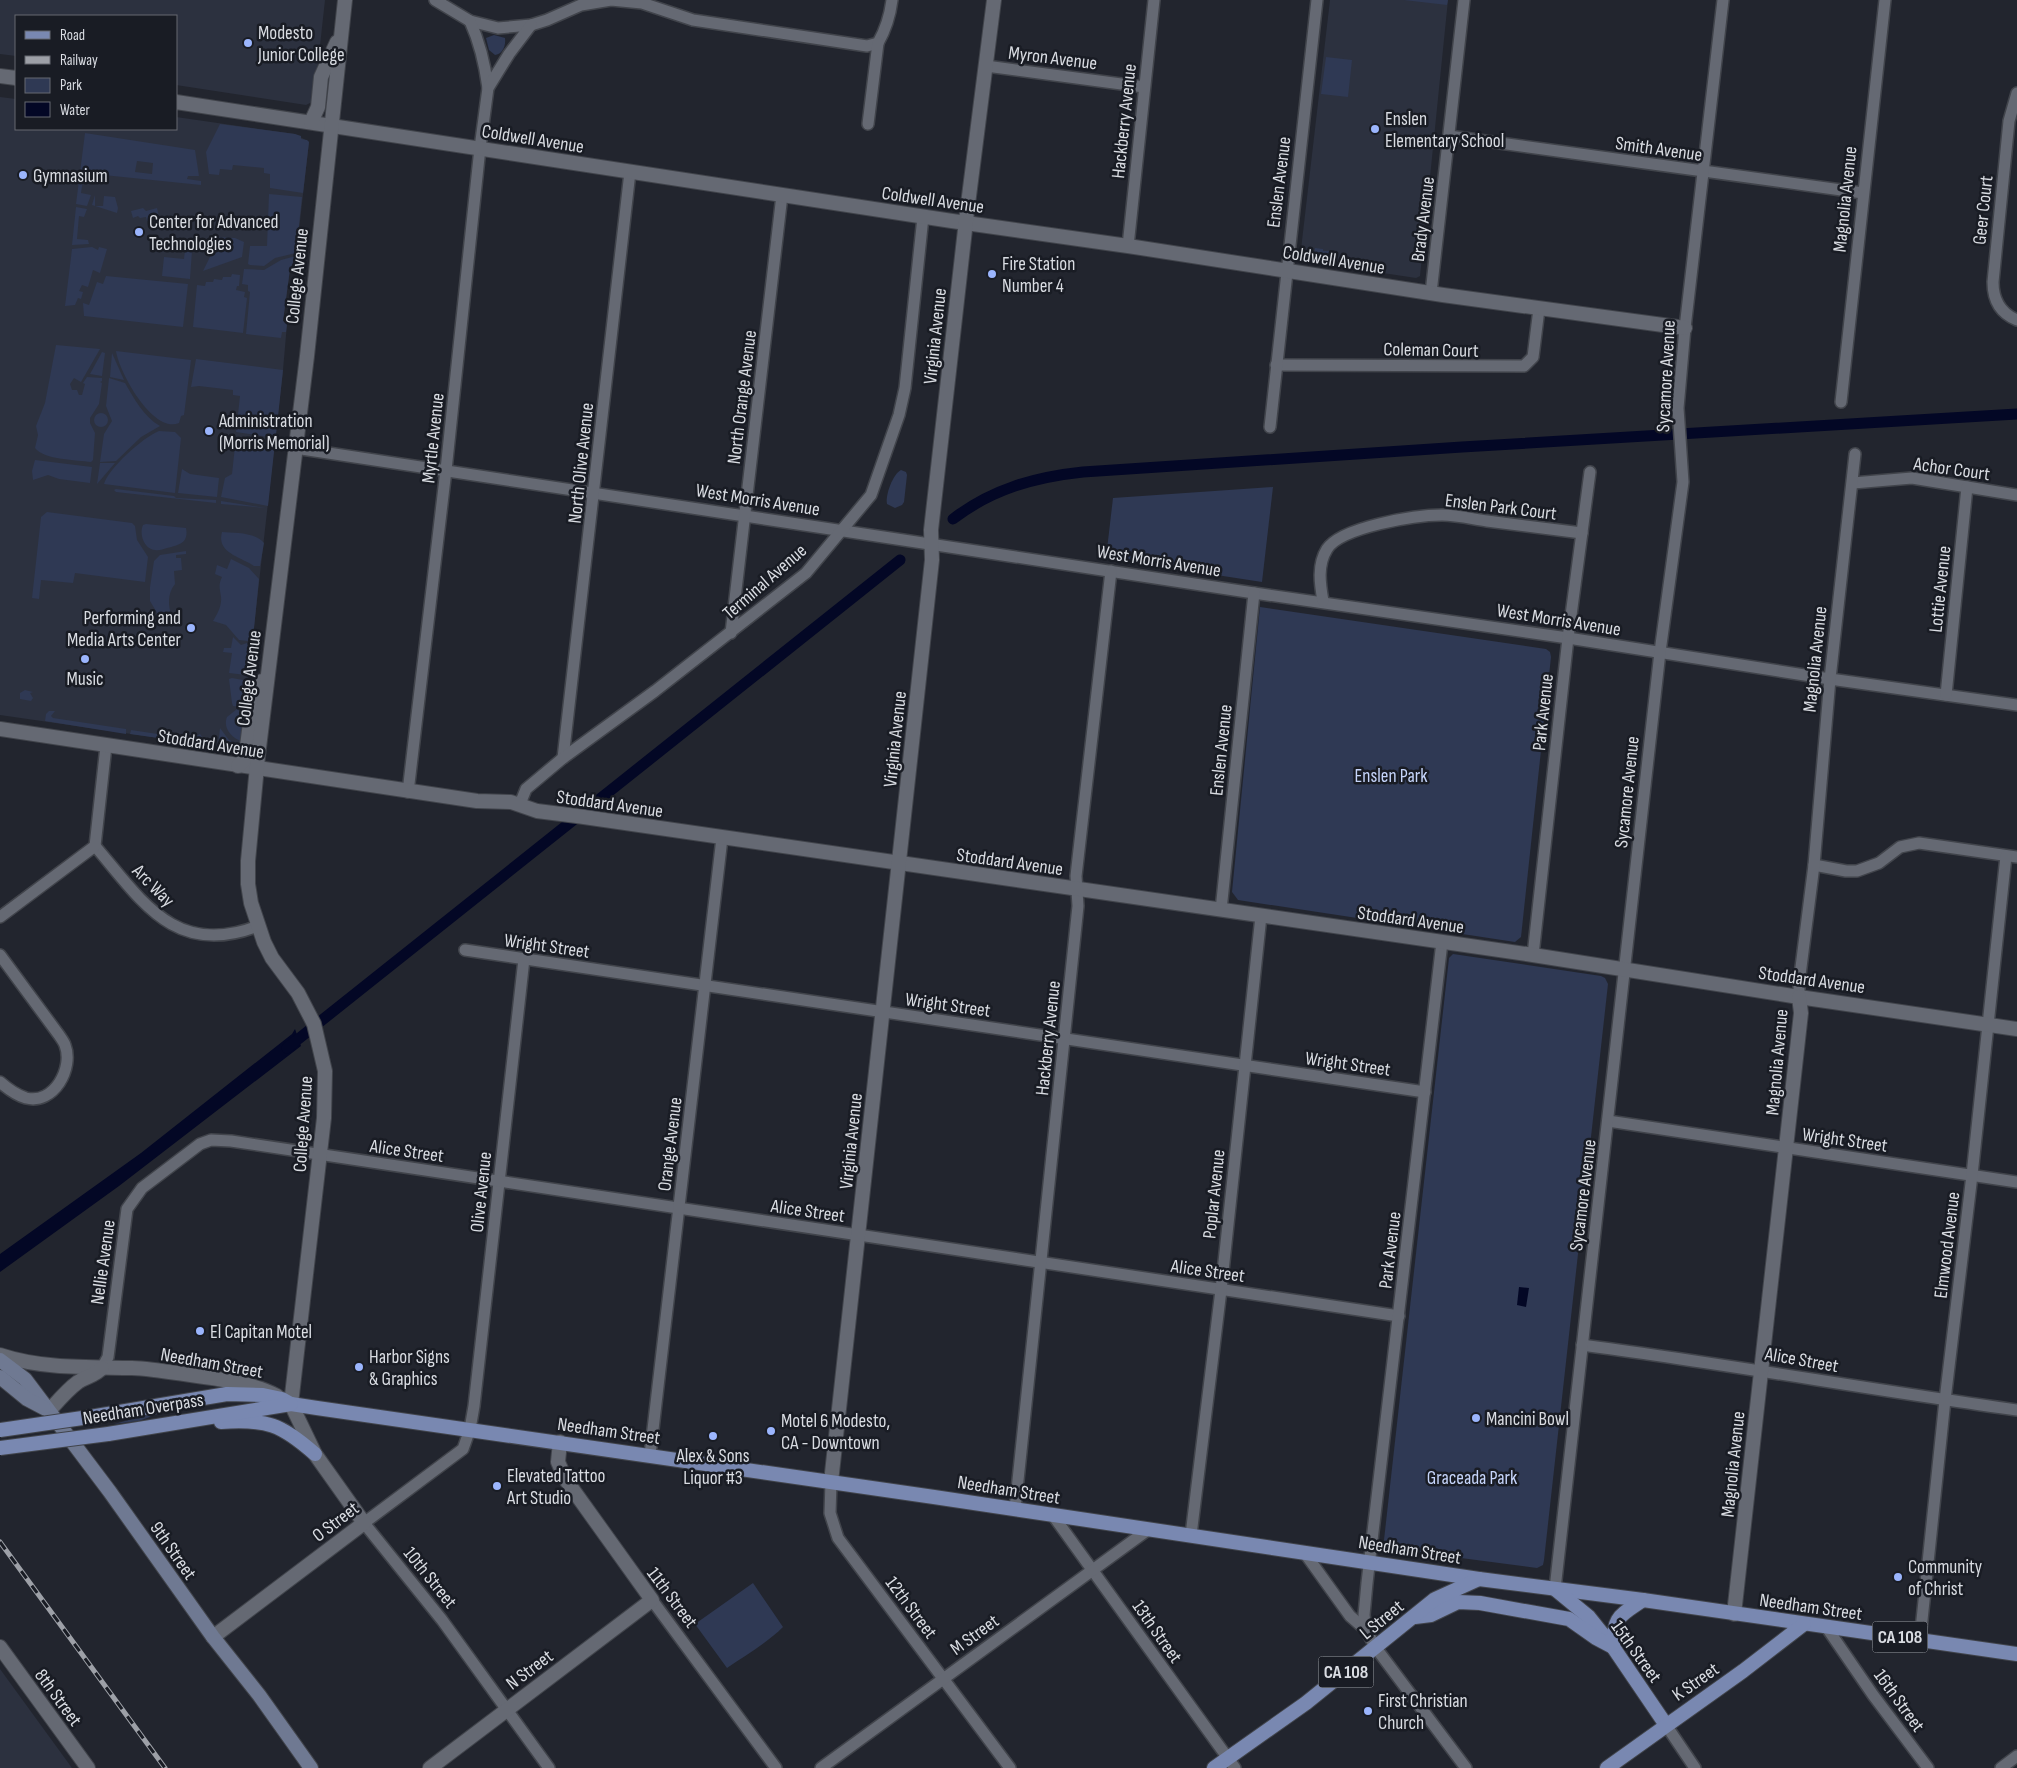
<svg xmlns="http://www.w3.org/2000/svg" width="2017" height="1768" font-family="'Sofia Sans Condensed',sans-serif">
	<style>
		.built { fill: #2c313f }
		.green { fill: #2f3954; fill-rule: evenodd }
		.water { fill: #030725 }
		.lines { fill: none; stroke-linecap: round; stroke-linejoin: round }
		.canal { stroke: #030725; stroke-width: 11 }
		.minor-casing { stroke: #41444b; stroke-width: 14 }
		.tertiary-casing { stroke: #41444b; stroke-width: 16 }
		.secondary-casing { stroke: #41444b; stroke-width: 16 }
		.primary-casing { stroke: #41444b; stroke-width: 16 }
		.minor { stroke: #656973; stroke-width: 11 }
		.tertiary { stroke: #656973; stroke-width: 14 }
		.secondary { stroke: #6f7992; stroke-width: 14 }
		.primary { stroke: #7988b1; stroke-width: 14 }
		.rail-casing { stroke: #9da0a7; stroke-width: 5 }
		.rail { stroke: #191c24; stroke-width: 3; stroke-dasharray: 9; stroke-linecap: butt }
		.primary-bridge-casing { stroke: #41444b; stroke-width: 16; stroke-linecap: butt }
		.primary-bridge { stroke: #7988b1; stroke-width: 14 }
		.poi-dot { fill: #9bb5fd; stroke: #191c24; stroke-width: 2 }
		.labels { text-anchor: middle; stroke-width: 5; stroke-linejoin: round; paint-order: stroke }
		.shield { fill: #191c24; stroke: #9fa2a9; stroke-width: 1 }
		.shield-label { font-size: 18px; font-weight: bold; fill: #d9dce2 }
		.poi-label { font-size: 19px; fill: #d9dce2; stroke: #191c24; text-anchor: start }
		.street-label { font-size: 19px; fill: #d9dce2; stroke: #191c24 }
		.park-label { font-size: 19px; fill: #c6d5fb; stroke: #191c24 }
	</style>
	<rect width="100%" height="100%" fill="#22252e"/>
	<g class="built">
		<path d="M0,0H325L314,101L306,105L176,85V16H16V56L0,54Z"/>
		<path d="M1330,0H1448L1420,276L1416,278L1303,261L1300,258Z"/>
		<path d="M0,97L16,99V129H176V117L295,134L309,142L296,256L290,269L283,321L287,324L283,370L247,689L241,741L240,746L235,749L0,715Z"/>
		<path d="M0,1669L72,1768H0Z"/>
	</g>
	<g class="green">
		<path d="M1404,0H1448L1447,5Z"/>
		<path d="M494,35L505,38C506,45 503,54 495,55L489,50L486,38Z"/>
		<path d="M1326,57L1352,60L1348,97L1321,94Z"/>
		<path d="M220,124L295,134L301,136V139L307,140L309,142L303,193L270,188V174L264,173V168L233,165L232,170L220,169L219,175L209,174L206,152Z"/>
		<path d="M85,133L195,150L199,176H188L187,179L201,181V185L84,173L81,193L91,195L87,206L76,204ZM137,161L153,163L152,174L135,172Z"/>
		<path d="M269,194L302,197L296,253L275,258L264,266L250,265L248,264L250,246H267Z"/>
		<path d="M95,195V206H103L104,196L115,197L118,208L117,213L92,205Z"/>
		<path d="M76,207L87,209L84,217L79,216L77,239L88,240L89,244L72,245Z"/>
		<path d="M143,208L146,211L157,208L159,217L147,221L146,217L140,218L138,216L133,218L131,211Z"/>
		<path d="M212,237L235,238L244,242L242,257L203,271L211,255Z"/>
		<path d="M92,247L98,250L99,247L107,249L100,273L93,270L88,287L82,285L79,291L83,292L81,299L78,298L75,305L65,306L72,249Z"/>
		<path d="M1315,248L1323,249V251H1337L1335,266L1313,262Z"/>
		<path d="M185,250L192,251L190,279L162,276L164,257L184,259Z"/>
		<path d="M296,256L290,269L283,321L287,324L286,332H282L281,338L246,334L250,292L248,291V285L242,284L244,269L264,270L281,260Z"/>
		<path d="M232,274L240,275L239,286H237L236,290L245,292L244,297L247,298L243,333L193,327L197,285L205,286L206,282H213L214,279L222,280L223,277H231Z"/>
		<path d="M106,276L188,284L183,327L84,316L83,303L89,305L97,282L103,284Z"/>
		<path d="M56,345L100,349L81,382L74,378L70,384L72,390H77L79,395H82L85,384L83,383L87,377L102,378V381L100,382L102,383L99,404L90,418V423L95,433L93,460L91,462C77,460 44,460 35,448L38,435L36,426L45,403Z"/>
		<path d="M116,351L191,360L184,415L181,416L179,423C153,434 119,372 116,351Z"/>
		<path d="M102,352L105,353L102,376L90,374Z"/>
		<path d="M112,353L124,380L110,377Z"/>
		<path d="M196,359L283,370L276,435L269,437L236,432L240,396L233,395V390L199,386L191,387Z"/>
		<path d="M109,378L125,383C133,397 144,417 160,426L141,437L116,461L100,462L104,434L112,421L106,406Z"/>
		<circle cx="101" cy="420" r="7"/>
		<path d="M159,431L175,432L181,438L175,493L104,484C107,470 143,437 159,431Z"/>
		<path d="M236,437L275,443L268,506L221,497L225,478L232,474Z"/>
		<path d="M35,460L92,467L90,483L59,479L48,475L33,480L32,471Z"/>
		<path d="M100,463H115L97,484Z"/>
		<path d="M182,469L190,474L219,478L217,497L178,493Z"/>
		<path d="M901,470L906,472L907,475L904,502L902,505L895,508L887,504C885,495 893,474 901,470Z"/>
		<path d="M1273,487L1262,582L1106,558L1113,498Z"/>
		<path d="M116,489L174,496L176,498L216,500V503L116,492L114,490Z"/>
		<path d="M221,501L266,508L221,504Z"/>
		<path d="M47,512L132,523L135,526L137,540L148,557L145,582L75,573L73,583L41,580L39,599L32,598L41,517Z"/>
		<path d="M146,524L186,528C189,543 179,545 167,548C163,549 159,551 155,550C144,549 139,534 143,525Z"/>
		<path d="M222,532C234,533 255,532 264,543L260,566H254C241,557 216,553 222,532Z"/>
		<path d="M186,551V554L176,555V558H181L182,570L174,571L175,584C167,594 168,606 172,617L159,616L150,601V587L154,561L160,555Z"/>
		<path d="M231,559L249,568L259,579L253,638L248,641L239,640L226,625L213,621C217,615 222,606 221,597C220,589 218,585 222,577L215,574L217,565L227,569Z"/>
		<path d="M1260,607L1546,649L1550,652L1551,657L1521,937L1515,942L1238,900L1232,892Z"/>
		<path d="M233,637L241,645L247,643L251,648L249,672L246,675L229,673L232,653L223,652L224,648H231Z"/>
		<path d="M232,678L243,680L248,682L245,703L241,707L233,706L232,703L229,679Z"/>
		<path d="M25,690L33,692L30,693L33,698L31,701L20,699V693Z"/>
		<path d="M237,709L244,715L241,741C230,737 223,727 227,717Z"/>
		<path d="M49,711H55L51,716L53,718L126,729V734L45,721L46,714Z"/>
		<path d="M220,728L229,740L236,743L235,748L233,750L218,747Z"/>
		<path d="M131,730L191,739L200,734L202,737L201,744L130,734Z"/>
		<path d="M1453,954L1601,976L1605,978L1608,984L1544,1560L1543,1565L1537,1568L1392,1549L1387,1546L1384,1540L1449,958Z"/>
		<path d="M162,1411L163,1412L139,1421L114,1424Z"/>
		<path d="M753,1583L783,1627C767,1643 746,1655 727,1668L695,1624Z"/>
	</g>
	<g class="water">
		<path d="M295,1029L301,1046L119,1186L0,1272V1254L141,1153L292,1034Z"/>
		<path d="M1519,1287L1529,1288L1526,1307L1517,1305Z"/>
	</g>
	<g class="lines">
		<g class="canal">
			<path d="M953,519C992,489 1035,477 1083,472L1462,447L2017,414"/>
			<path d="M287,1048L900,560"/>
		</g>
		<g class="minor-casing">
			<g id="minor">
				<path d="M435,0L470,21L498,28L531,25L547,20L581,5L611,0L642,3L693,20L867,46L878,43C886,29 890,16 892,0"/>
				<path d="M470,21C480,43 485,65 488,88"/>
				<path d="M986,66L1144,87"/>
				<path d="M2017,93L2009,121L1993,282C1993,300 2000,313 2017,320"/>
				<path d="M868,124L878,43"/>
				<path d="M1449,136L1863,193"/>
				<path d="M1128,246L1154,0"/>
				<path d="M1431,293L1464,0"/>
				<path d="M1276,365L1524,366L1533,357L1539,309"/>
				<path d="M1841,402L1885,0"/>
				<path d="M1270,427L1317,0"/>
				<path d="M295,448L1254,593L1568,638L1830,679L2017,705"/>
				<path d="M1853,483L1912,478L2017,495"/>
				<path d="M1323,601C1320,584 1317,565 1327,549C1341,527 1416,515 1442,515C1457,515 1473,519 1487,521C1519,525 1551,529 1582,533"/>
				<path d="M731,633L782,195"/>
				<path d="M1946,695L1967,487"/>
				<path d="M563,758L630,172"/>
				<path d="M408,792L446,470L480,148L488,88L509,54L531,25"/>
				<path d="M520,804L526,789L563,758L655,691L806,573L871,495L899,415L905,388L923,217"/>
				<path d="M95,846C142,901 175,958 258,926"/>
				<path d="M1814,865L1846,871H1857L1879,863L1900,847L1919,843L2017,857"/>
				<path d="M1221,910L1254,593"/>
				<path d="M0,917L95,846L106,746"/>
				<path d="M465,950L1425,1092"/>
				<path d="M0,955L59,1035C61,1038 64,1042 65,1045C74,1068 54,1105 26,1098C16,1095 8,1089 0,1082"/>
				<path d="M1533,955L1568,638L1590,472"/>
				<path d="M524,959L474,1406L470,1429L463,1449L364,1523L442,1620L549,1768"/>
				<path d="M1799,997V983L1814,865L1830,679L1855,454"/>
				<path d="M1608,1121L2017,1182"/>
				<path d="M1582,1345C1727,1364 1872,1390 2017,1410"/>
				<path d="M102,1368L108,1357L127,1209L142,1188L200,1144L211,1140L231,1141L1399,1316"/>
				<path d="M650,1455L722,838"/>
				<path d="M831,1482L830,1513L838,1538L1010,1768"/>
				<path d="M1015,1509L1078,906L1076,876L1111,571"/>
				<path d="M1052,1514L1235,1768"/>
				<path d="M1191,1535L1221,1290L1261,916"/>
				<path d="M1304,1552L1350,1616L1366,1630L1376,1648L1466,1768"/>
				<path d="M1555,1589L1660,652L1683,482L1678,408L1685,328L1723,0"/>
				<path d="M652,1600L776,1768"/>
				<path d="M1827,1628L1873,1695L1928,1768"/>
				<path d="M1366,1630L1364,1615L1367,1583L1442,942"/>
				<path d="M1920,1639L1945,1400L1972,1175L2006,856"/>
				<path d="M1666,1725L1695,1768"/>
				<path d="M821,1768L1149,1529"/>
				<path d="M2001,1768L2017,1756"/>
			</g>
		</g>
		<g class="tertiary-casing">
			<g id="tertiary">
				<path d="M0,76L16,78"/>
				<path d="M176,102L952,221L1128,246L1443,295L1685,328"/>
				<path d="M311,122L318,107L321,77L337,42"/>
				<path d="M0,729L477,801L511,802L537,811L577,816L1533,955L1799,997L2017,1029"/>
				<path d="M238,766L244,760L246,754L252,707L262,681"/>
				<path d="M0,1355C42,1369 88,1367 132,1368C158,1369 185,1375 212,1378C234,1382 257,1385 277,1396"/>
				<path d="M49,1411C58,1401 67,1390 78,1382C87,1376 95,1376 102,1368"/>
				<path d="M831,1482L932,560L931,530L967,212L994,0"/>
				<path d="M1734,1614L1801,1013L1799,997"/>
				<path d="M213,1637L364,1523L315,1454L291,1404L324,1118L325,1071L314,1024L298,993L272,958L264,942L251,903L248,884V861L258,756L307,356L345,0"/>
				<path d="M0,1647L88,1768"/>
				<path d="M430,1768L652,1600L566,1480L558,1462L560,1442"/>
			</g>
		</g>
		<g class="secondary-casing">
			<g id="secondary">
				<path d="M0,1360L25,1379L110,1492L213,1637L259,1695L311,1768"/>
				<path d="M0,1377L27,1399L44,1408"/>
			</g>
		</g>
		<g class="primary-casing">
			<g id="primary">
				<path d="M96,1416L227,1394L263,1395L282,1399L291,1404L317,1408L934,1497L1479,1579L1643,1600L2017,1654"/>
				<path d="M221,1422C267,1419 281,1424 315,1454"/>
				<path d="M108,1434L291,1404"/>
				<path d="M1555,1589L1589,1617L1613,1647L1666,1725"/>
				<path d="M1415,1617L1431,1615L1458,1602L1480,1603L1569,1619L1596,1638L1613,1647C1614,1616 1618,1617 1643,1600"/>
				<path d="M1214,1768L1306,1703L1435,1599L1479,1579"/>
				<path d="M1607,1768L1743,1671L1804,1624"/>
			</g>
		</g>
		<use href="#minor" class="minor"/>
		<use href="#tertiary" class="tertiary"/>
		<use href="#secondary" class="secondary"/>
		<use href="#primary" class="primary"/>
		<g class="rail-casing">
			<path id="rail" d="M0,1542L165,1768"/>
		</g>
		<use href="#rail" class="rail"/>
		<g class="primary-bridge-casing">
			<g id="primary-bridge">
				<path d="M0,1430L96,1416"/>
				<path d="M0,1448L108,1434"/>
			</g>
		</g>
		<use href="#primary-bridge" class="primary-bridge"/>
	</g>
	<g class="poi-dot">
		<circle cx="248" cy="43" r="5"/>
		<circle cx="1375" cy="129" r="5"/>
		<circle cx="23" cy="175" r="5"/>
		<circle cx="139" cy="232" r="5"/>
		<circle cx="992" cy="274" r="5"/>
		<circle cx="209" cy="431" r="5"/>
		<circle cx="191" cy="628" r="5"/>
		<circle cx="85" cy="659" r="5"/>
		<circle cx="200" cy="1331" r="5"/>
		<circle cx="359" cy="1367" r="5"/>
		<circle cx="1476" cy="1418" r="5"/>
		<circle cx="771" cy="1431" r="5"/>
		<circle cx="713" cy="1436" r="5"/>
		<circle cx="497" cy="1486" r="5"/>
		<circle cx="1898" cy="1577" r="5"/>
		<circle cx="1368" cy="1711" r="5"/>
	</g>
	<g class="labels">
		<g class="shield">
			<rect x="1872.5" y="1621.5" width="55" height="31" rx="4"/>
			<rect x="1318.5" y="1656.5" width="55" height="31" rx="4"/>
		</g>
		<g class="shield-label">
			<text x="1900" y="1643">CA 108</text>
			<text x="1346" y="1678">CA 108</text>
		</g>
		<g class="poi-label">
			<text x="258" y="39">Modesto<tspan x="258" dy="22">Junior College</tspan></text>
			<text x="1385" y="125">Enslen<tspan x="1385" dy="22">Elementary School</tspan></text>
			<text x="33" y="182">Gymnasium</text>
			<text x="149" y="228">Center for Advanced<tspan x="149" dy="22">Technologies</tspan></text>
			<text x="1002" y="270">Fire Station<tspan x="1002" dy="22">Number 4</tspan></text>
			<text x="219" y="427">Administration<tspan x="219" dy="22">(Morris Memorial)</tspan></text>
			<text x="181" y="624" text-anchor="end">Performing and<tspan x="181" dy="22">Media Arts Center</tspan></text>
			<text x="85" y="685" text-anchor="middle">Music</text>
			<text x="210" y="1338">El Capitan Motel</text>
			<text x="369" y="1363">Harbor Signs<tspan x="369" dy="22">&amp; Graphics</tspan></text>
			<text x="1486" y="1425">Mancini Bowl</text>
			<text x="781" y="1427">Motel 6 Modesto,<tspan x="781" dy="22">CA - Downtown</tspan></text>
			<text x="713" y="1462" text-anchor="middle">Alex &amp; Sons<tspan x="713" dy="22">Liquor #3</tspan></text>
			<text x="507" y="1482">Elevated Tattoo<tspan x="507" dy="22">Art Studio</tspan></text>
			<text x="1908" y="1573">Community<tspan x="1908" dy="22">of Christ</tspan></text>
			<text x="1378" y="1707">First Christian<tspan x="1378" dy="22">Church</tspan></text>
		</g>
		<g class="street-label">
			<text transform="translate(1053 57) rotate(7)" y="7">Myron Avenue</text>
			<text transform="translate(1123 121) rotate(-84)" y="7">Hackberry Avenue</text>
			<text transform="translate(533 138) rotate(9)" y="7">Coldwell Avenue</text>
			<text transform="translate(1659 148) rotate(8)" y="7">Smith Avenue</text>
			<text transform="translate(1278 182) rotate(-83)" y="7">Enslen Avenue</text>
			<text transform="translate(933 199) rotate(8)" y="7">Coldwell Avenue</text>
			<text transform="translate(1844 199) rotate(-84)" y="7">Magnolia Avenue</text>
			<text transform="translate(1982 210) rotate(-84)" y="7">Geer Court</text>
			<text transform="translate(1422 219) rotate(-83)" y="7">Brady Avenue</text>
			<text transform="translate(1334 259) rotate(9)" y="7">Coldwell Avenue</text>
			<text transform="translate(296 276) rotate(-84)" y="7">College Avenue</text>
			<text transform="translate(934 336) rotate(-84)" y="7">Virginia Avenue</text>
			<text transform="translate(1431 349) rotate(1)" y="7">Coleman Court</text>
			<text transform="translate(1665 376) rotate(-87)" y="7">Sycamore Avenue</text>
			<text transform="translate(741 397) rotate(-83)" y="7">North Orange Avenue</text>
			<text transform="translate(432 438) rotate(-84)" y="7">Myrtle Avenue</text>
			<text transform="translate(580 463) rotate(-84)" y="7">North Olive Avenue</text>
			<text transform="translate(1952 468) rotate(8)" y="7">Achor Court</text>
			<text transform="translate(758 499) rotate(9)" y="7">West Morris Avenue</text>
			<text transform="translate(1501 506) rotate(7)" y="7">Enslen Park Court</text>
			<text transform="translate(1159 560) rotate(9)" y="7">West Morris Avenue</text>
			<text transform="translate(764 581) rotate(-41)" y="7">Terminal Avenue</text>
			<text transform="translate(1939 589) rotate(-84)" y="7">Lottie Avenue</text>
			<text transform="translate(1559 619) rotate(9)" y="7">West Morris Avenue</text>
			<text transform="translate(1814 659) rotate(-84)" y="7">Magnolia Avenue</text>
			<text transform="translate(248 678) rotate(-83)" y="7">College Avenue</text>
			<text transform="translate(1542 712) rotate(-84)" y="7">Park Avenue</text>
			<text transform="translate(894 739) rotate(-84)" y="7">Virginia Avenue</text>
			<text transform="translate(211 743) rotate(9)" y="7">Stoddard Avenue</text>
			<text transform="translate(1220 750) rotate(-84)" y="7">Enslen Avenue</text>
			<text transform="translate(1626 792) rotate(-84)" y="7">Sycamore Avenue</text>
			<text transform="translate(610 803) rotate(8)" y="7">Stoddard Avenue</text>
			<text transform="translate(1010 861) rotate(8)" y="7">Stoddard Avenue</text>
			<text transform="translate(154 885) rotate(45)" y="7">Arc Way</text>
			<text transform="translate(1411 919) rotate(8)" y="7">Stoddard Avenue</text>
			<text transform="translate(547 945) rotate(8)" y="7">Wright Street</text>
			<text transform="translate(1812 979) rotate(8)" y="7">Stoddard Avenue</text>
			<text transform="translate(948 1004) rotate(8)" y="7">Wright Street</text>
			<text transform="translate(1047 1038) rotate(-84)" y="7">Hackberry Avenue</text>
			<text transform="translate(1776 1062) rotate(-85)" y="7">Magnolia Avenue</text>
			<text transform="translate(1348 1063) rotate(8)" y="7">Wright Street</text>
			<text transform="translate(302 1124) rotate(-86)" y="7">College Avenue</text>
			<text transform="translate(1845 1139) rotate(8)" y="7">Wright Street</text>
			<text transform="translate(850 1141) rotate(-84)" y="7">Virginia Avenue</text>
			<text transform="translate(669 1144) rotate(-83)" y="7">Orange Avenue</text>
			<text transform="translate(407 1150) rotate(8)" y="7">Alice Street</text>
			<text transform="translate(480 1192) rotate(-84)" y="7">Olive Avenue</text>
			<text transform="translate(1213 1194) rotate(-84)" y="7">Poplar Avenue</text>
			<text transform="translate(1582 1195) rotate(-83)" y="7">Sycamore Avenue</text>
			<text transform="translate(808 1210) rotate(8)" y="7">Alice Street</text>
			<text transform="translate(1946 1245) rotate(-83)" y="7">Elmwood Avenue</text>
			<text transform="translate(1389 1250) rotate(-83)" y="7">Park Avenue</text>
			<text transform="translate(102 1262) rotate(-82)" y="7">Nellie Avenue</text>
			<text transform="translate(1208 1270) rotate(8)" y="7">Alice Street</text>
			<text transform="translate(1802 1359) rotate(10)" y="7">Alice Street</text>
			<text transform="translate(212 1362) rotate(10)" y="7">Needham Street</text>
			<text transform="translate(143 1408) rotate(-9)" y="7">Needham Overpass</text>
			<text transform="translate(609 1430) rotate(8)" y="7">Needham Street</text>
			<text transform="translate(1732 1464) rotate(-84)" y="7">Magnolia Avenue</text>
			<text transform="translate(1009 1489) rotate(9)" y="7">Needham Street</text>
			<text transform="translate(335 1521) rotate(-37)" y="7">O Street</text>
			<text transform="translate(1410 1549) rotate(9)" y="7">Needham Street</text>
			<text transform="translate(174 1550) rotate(55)" y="7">9th Street</text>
			<text transform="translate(431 1577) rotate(51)" y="7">10th Street</text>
			<text transform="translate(673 1597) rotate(53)" y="7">11th Street</text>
			<text transform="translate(1811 1606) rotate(8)" y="7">Needham Street</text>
			<text transform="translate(912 1607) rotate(53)" y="7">12th Street</text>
			<text transform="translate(1381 1619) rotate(-39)" y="7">L Street</text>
			<text transform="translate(1158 1631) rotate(55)" y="7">13th Street</text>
			<text transform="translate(974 1634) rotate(-36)" y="7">M Street</text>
			<text transform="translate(1637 1651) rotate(54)" y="7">15th Street</text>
			<text transform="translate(529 1669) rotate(-37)" y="7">N Street</text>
			<text transform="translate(1695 1681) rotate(-35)" y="7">K Street</text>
			<text transform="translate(59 1697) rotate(54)" y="7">8th Street</text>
			<text transform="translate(1900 1700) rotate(54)" y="7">16th Street</text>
		</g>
		<g class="park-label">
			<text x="1391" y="782">Enslen Park</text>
			<text x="1472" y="1484">Graceada Park</text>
		</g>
	</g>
	<rect x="15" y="15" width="162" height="115" fill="#191c24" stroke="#666970"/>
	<rect x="25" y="31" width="25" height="8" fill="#7988b1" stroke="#666970"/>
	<text x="60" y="40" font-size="15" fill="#d9dce2">Road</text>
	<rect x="25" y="56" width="25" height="8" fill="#9da0a7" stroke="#666970"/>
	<text x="60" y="65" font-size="15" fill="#d9dce2">Railway</text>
	<rect x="25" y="78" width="25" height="15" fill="#2f3954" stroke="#666970"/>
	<text x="60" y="90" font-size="15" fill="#d9dce2">Park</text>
	<rect x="25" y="102" width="25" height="15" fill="#030725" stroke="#666970"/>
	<text x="60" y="115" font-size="15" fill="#d9dce2">Water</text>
</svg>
